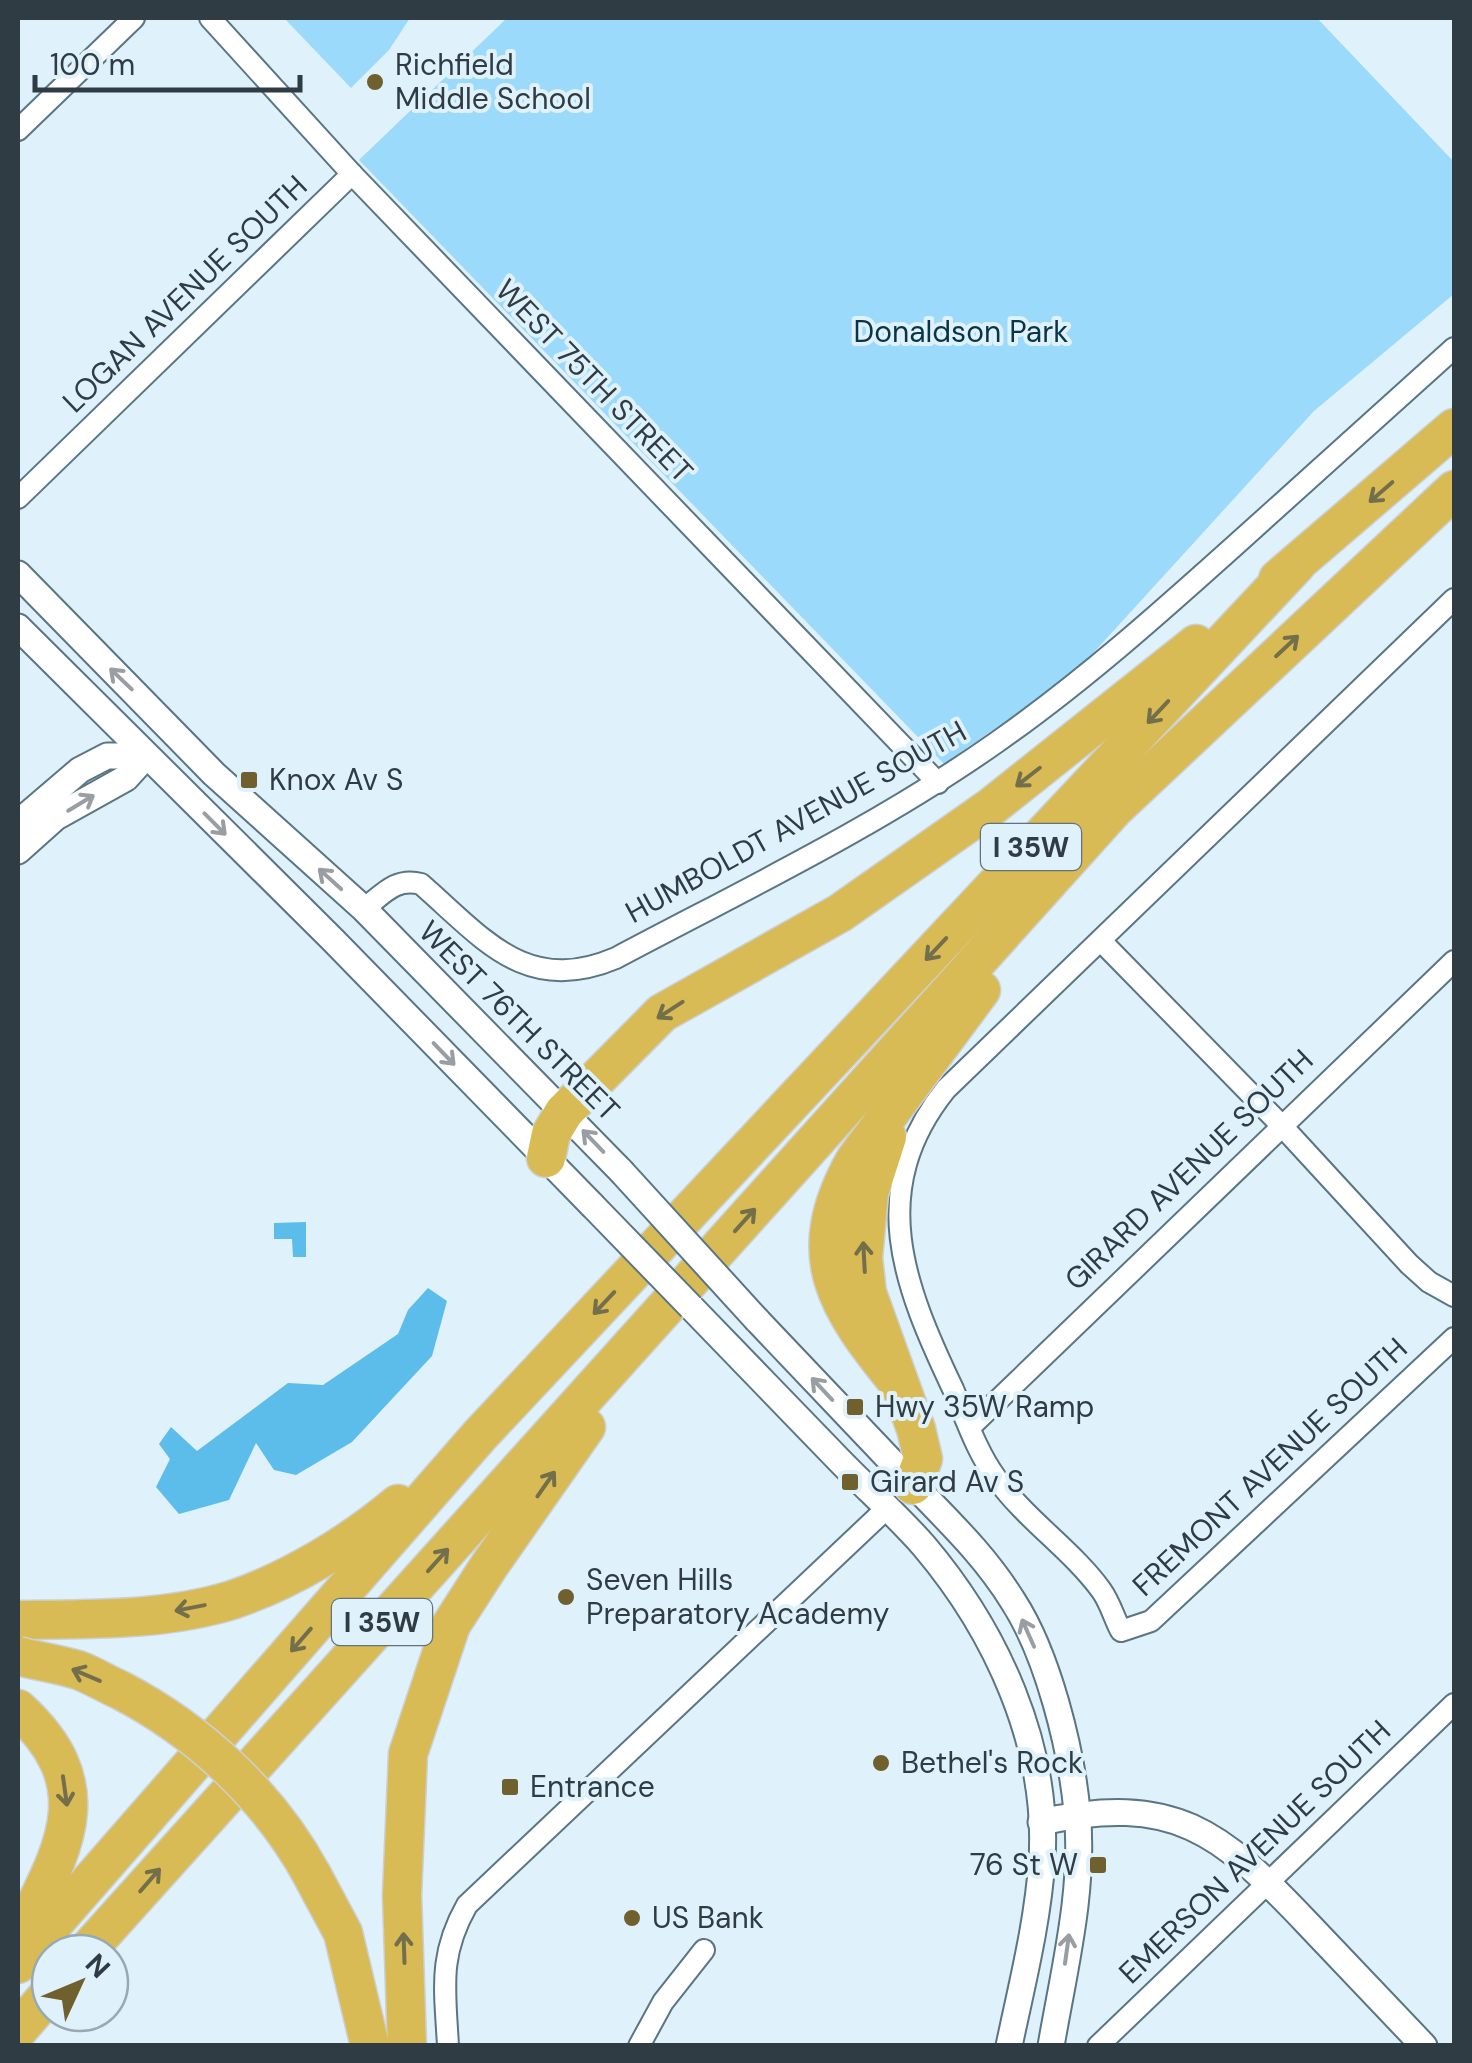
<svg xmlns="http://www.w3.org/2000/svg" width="1472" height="2063" font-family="'DM Sans',sans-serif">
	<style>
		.green { fill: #9bdafb }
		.water { fill: #5cbcea }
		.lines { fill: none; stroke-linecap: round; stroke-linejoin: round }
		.minor-casing { stroke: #5a7583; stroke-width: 24 }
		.tertiary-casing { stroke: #5a7583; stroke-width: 29 }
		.motorway-casing { stroke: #cdd0d2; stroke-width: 41 }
		.minor { stroke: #fff; stroke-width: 20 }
		.tertiary { stroke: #fff; stroke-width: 25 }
		.motorway { stroke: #d9bb56; stroke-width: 38 }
		.tertiary-bridge-casing { stroke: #5a7583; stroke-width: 29; stroke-linecap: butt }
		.motorway-bridge-casing { stroke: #cdd0d2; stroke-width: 41; stroke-linecap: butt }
		.tertiary-bridge { stroke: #fff; stroke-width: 25 }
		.motorway-bridge { stroke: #d9bb56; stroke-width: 38 }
		.oneway { stroke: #746f4b }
		.oneway2 { stroke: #989ea1 }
		.poi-dot { fill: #70602e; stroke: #dff1fb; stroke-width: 4 }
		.labels { text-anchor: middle; stroke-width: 8; stroke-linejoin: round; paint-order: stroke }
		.shield { fill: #dff1fb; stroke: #64727a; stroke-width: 2.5 }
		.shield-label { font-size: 28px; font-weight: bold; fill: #303c43 }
		.poi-label { font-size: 30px; fill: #303c43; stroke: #dff1fb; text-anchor: start }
		.street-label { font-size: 30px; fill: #303c43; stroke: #dff1fb }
		.park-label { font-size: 30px; fill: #093548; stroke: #dff1fb }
	</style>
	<rect width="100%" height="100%" fill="#dff1fb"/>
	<g class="green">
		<path d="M284,18H410L389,50L351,88Z"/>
		<path d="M507,18H1317L1454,162V294L1314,411L1075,673L944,764L359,160Z"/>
	</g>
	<g class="water">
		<path d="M306,1222V1257H293L292,1239H274V1223Z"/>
		<path d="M428,1288L447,1301L432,1356L352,1442L296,1475L274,1470L256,1443L229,1500L179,1514L156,1487L170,1459L159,1444L171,1427L197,1451L288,1383L323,1385L398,1334L408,1310Z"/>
	</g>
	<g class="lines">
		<g class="minor-casing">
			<g id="minor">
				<path d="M210,18L352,174L938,783"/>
				<path d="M18,130L134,18"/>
				<path d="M18,498L352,174"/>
				<path d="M1454,599L946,1089C865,1190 904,1286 953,1389C966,1419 977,1452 996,1478C1026,1520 1072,1550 1101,1590C1110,1602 1114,1618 1121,1631L1151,1621L1454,1338"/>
				<path d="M364,909C383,894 396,877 421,884C484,939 526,996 616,958C744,890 878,826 997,742C1084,681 1162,611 1241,540C1312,476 1383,412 1454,348"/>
				<path d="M1102,942L1282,1126L1409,1264L1429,1282L1454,1296"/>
				<path d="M970,1427L1454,961"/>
				<path d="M448,2046C445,1989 438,1956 467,1905L886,1509"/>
				<path d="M639,2046L663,2002L704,1950"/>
				<path d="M1098,2046L1454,1704"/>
			</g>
		</g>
		<g class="tertiary-casing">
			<g id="tertiary">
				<path d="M18,574L214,774L364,909L621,1171"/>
				<path d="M18,627L332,939L592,1205"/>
				<path d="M18,823L80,770L107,756H146"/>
				<path d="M18,851L56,817L126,778L146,756"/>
				<path d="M691,1307C740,1358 790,1409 839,1460C867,1489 898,1516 924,1546C996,1631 1049,1745 1042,1859C1038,1922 1022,1984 1009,2046"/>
				<path d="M757,1320C808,1373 858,1427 909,1480C947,1520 983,1553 1013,1601C1048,1655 1071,1748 1077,1811C1085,1888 1064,1970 1051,2046"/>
				<path d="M1041,1822C1174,1793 1220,1831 1308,1924C1346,1964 1385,2005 1424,2046"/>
			</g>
		</g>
		<g class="motorway-casing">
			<g id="motorway">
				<path d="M1278,579L1454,428"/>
				<path d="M887,1137L869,1193L863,1258L867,1293L916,1429L923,1459L913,1485"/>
				<path d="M546,1158L551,1134L564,1112L662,1013L840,913L991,807L1196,644"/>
				<path d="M899,1384C836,1307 801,1256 855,1160L981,990"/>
				<path d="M18,1620C88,1619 164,1621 232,1600C291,1580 350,1544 398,1504"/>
				<path d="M18,1709C106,1789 60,1854 18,1940"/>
				<path d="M312,1875L343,1933L370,2046"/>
				<path d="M85,1953L1114,809L1454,490"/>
				<path d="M18,1964L480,1435L1296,565"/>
				<path d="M18,2030L50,1993"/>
				<path d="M407,2046L402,1895L408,1754L451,1625L489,1566L586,1427"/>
			</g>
		</g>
		<use href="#minor" class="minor"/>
		<use href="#tertiary" class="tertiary"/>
		<use href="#motorway" class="motorway"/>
		<g class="tertiary-bridge-casing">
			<g id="tertiary-bridge">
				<path d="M621,1171L757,1320"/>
				<path d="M592,1205L691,1307"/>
			</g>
		</g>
		<g class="motorway-bridge-casing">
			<path id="motorway-bridge" d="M18,1656C37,1661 58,1664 78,1670C92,1675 106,1684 120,1690C199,1731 269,1796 312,1875"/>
		</g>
		<use href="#tertiary-bridge" class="tertiary-bridge"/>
		<use href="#motorway-bridge" class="motorway-bridge"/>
	</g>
	<defs><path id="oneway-shaft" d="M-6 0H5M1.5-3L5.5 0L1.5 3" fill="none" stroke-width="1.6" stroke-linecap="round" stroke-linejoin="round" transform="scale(2.5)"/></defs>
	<g class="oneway">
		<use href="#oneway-shaft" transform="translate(1381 492) rotate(139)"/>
		<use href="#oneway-shaft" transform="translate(1287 646) rotate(-43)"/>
		<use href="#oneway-shaft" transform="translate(1158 712) rotate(133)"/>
		<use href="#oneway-shaft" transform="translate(1028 777) rotate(142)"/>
		<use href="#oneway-shaft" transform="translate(936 949) rotate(133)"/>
		<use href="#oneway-shaft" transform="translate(670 1010) rotate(147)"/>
		<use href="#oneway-shaft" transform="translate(745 1220) rotate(-48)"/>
		<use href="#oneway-shaft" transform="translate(864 1257) rotate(-93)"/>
		<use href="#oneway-shaft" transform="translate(604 1303) rotate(133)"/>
		<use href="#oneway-shaft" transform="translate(546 1484) rotate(-55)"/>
		<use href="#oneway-shaft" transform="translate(438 1560) rotate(-48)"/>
		<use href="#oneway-shaft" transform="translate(190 1608) rotate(169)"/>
		<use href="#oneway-shaft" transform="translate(301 1640) rotate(131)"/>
		<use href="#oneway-shaft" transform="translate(86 1675) rotate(-157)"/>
		<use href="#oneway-shaft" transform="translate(65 1791) rotate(82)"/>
		<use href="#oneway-shaft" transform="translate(150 1880) rotate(-49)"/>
		<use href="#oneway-shaft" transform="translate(404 1948) rotate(-92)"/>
	</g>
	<g class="oneway2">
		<use href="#oneway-shaft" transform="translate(121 679) rotate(-136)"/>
		<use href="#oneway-shaft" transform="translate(81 803) rotate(-31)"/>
		<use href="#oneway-shaft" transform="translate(215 824) rotate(45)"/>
		<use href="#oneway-shaft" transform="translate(330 879) rotate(-138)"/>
		<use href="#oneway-shaft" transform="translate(444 1054) rotate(46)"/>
		<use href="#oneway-shaft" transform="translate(593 1141) rotate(-134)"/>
		<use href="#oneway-shaft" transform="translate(822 1389) rotate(-133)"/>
		<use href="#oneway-shaft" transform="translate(1028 1633) rotate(-114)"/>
		<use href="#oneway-shaft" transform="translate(1067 1949) rotate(-82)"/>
	</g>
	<g class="poi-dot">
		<circle cx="375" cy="82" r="10"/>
		<rect x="239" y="770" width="20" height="20" rx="5"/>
		<rect x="845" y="1397" width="20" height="20" rx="5"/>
		<rect x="840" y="1472" width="20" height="20" rx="5"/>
		<circle cx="566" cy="1597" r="10"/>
		<circle cx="881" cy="1763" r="10"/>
		<rect x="500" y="1777" width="20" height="20" rx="5"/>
		<rect x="1088" y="1855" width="20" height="20" rx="5"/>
		<circle cx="632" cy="1918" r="10"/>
	</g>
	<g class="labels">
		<g class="shield">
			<rect x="981" y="824" width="100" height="46" rx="8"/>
			<rect x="332" y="1599" width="100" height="46" rx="8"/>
		</g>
		<g class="shield-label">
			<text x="1031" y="857">I 35W</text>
			<text x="382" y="1632">I 35W</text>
		</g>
		<g class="poi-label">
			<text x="395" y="75">Richfield<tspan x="395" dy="34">Middle School</tspan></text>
			<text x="269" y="790">Knox Av S</text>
			<text x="875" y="1417">Hwy 35W Ramp</text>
			<text x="870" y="1492">Girard Av S</text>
			<text x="586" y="1590">Seven Hills<tspan x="586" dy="34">Preparatory Academy</tspan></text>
			<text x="901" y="1773">Bethel's Rock</text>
			<text x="530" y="1797">Entrance</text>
			<text x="1078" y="1875" text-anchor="end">76 St W</text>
			<text x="652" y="1928">US Bank</text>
		</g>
		<g class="street-label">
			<text transform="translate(185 294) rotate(-44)" y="10">LOGAN AVENUE SOUTH</text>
			<text transform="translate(594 381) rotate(46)" y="10">WEST 75TH STREET</text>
			<text transform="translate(796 822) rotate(-29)" y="10">HUMBOLDT AVENUE SOUTH</text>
			<text transform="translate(519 1021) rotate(45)" y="10">WEST 76TH STREET</text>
			<text transform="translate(1189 1170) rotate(-44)" y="10">GIRARD AVENUE SOUTH</text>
			<text transform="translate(1270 1467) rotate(-43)" y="10">FREMONT AVENUE SOUTH</text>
			<text transform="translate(1255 1852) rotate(-44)" y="10">EMERSON AVENUE SOUTH</text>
		</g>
		<g class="park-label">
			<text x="961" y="342">Donaldson Park</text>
		</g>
	</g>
	<rect width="1472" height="2063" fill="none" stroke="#303c43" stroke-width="40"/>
	<g transform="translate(80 1983) rotate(46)"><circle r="48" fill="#dff1fb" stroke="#99a9b1" stroke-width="2.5"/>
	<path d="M0-8L18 38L0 25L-18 38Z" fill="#70602e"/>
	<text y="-15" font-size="28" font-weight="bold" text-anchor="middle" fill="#303c43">N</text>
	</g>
	<path d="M35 75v15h265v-15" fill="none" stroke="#303c43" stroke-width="5"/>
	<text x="50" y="75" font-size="30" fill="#303c43" stroke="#dff1fb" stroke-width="8" paint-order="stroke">100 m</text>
</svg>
